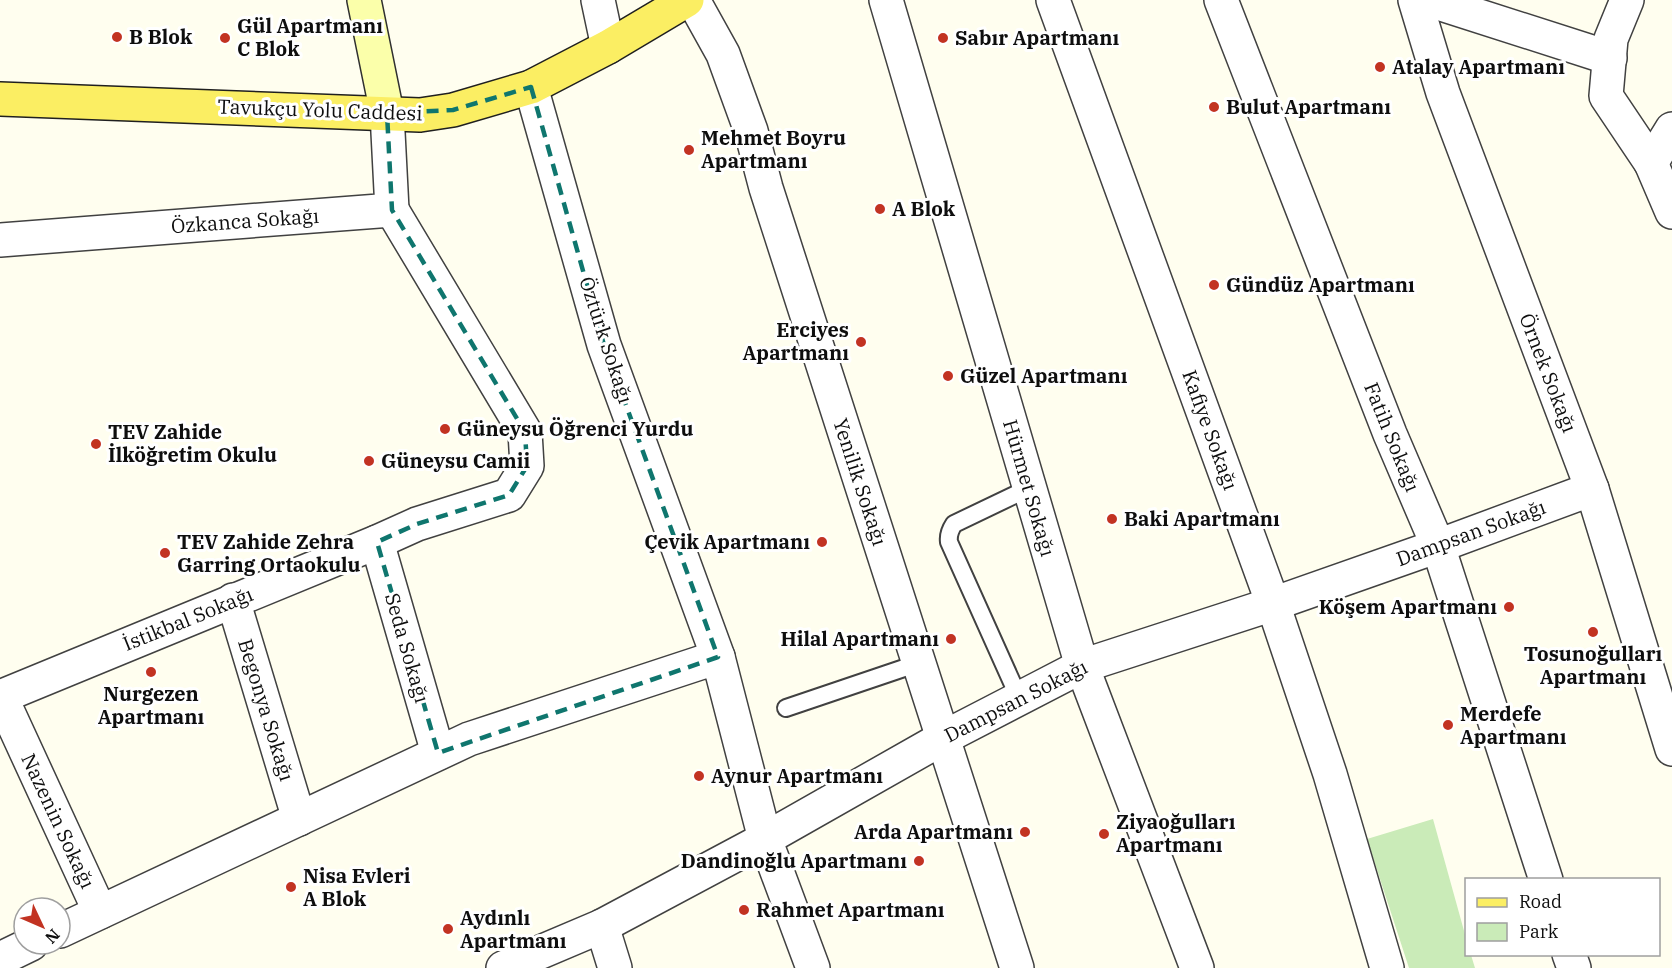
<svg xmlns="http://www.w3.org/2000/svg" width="1672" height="968" font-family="'IBM Plex Serif',serif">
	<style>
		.green { fill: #caebb8 }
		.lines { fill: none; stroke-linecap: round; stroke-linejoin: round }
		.lane-casing { stroke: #414141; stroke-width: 20 }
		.street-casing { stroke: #414141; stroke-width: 36 }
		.secondary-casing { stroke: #303030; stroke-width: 36 }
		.primary-casing { stroke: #1f1f1f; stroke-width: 36 }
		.lane { stroke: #fff; stroke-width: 16 }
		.street { stroke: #fff; stroke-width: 33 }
		.secondary { stroke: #fbffaa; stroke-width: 33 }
		.primary { stroke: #fbee63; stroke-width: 33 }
		.marked { fill: none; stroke: #0f766e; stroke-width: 4.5; stroke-dasharray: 12 8; stroke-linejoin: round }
		.poi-dot { fill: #c23322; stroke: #fff; stroke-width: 2 }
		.labels { text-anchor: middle; stroke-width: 6; stroke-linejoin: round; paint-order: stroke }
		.poi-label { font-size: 20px; font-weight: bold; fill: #0e0e0e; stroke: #fff; text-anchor: start }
		.street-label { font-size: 20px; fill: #0e0e0e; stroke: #fff }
	</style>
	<rect width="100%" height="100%" fill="#fffeef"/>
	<path class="green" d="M1433,819L1466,938V954L1471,955L1475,968H1409L1367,839Z"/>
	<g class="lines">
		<g class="lane-casing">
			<g id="lane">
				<path d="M1019,698L949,542C948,535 950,530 954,524L1029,488"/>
				<path d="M786,708L919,663"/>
			</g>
		</g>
		<g class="street-casing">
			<g id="street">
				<path d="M598,0L608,47"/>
				<path d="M693,0L723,54L751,131L766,188L1017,968"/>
				<path d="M886,0L1082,666L1197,968"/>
				<path d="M1053,0L1273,604L1330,774L1387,968"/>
				<path d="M1221,0L1390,434L1438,546L1546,880"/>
				<path d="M1415,0L1443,93L1592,489L1672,749"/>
				<path d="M1429,0L1610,58"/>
				<path d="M1627,0L1611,39L1606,96L1651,163L1672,212"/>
				<path d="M531,87L604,345L718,657"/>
				<path d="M1651,163L1672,129"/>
				<path d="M0,240L392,210L387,113"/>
				<path d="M377,542L438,753"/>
				<path d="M233,600L299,819"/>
				<path d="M0,697L377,542L417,524L509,495L527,466L525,432L392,210"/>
				<path d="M1,697L100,912"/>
				<path d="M602,926L615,968"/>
				<path d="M60,931L469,739L718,657L765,839L813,968"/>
				<path d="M1569,954L1574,968"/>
				<path d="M0,959L31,944"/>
				<path d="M503,968L602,926L765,839L943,738L1082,666L1273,604L1438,546L1592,489"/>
			</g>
		</g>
		<g class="secondary-casing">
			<path id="secondary" d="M364,0L387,113"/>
		</g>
		<g class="primary-casing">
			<path id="primary" d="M0,99L420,115L453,110L531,87L608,47L687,0"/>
		</g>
		<use href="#lane" class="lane"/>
		<use href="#street" class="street"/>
		<use href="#secondary" class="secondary"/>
		<use href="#primary" class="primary"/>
	</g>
	<path class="marked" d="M531,87L604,345L718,657L438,753L377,542L417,524L509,495L527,466L525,432L392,210L387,113L453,110Z"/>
	<g class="poi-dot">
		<circle cx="117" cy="37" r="6"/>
		<circle cx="225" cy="38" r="6"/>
		<circle cx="943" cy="38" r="6"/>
		<circle cx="1380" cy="67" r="6"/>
		<circle cx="1214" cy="107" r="6"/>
		<circle cx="689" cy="150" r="6"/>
		<circle cx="880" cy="209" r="6"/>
		<circle cx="1214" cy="285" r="6"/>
		<circle cx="861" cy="342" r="6"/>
		<circle cx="948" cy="376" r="6"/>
		<circle cx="445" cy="429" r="6"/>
		<circle cx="96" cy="444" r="6"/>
		<circle cx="369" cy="461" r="6"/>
		<circle cx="1112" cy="519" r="6"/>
		<circle cx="822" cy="542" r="6"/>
		<circle cx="165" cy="553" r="6"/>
		<circle cx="1509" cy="607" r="6"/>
		<circle cx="1593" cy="632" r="6"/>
		<circle cx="951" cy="639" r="6"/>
		<circle cx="151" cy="672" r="6"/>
		<circle cx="1448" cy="725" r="6"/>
		<circle cx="699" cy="776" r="6"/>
		<circle cx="1025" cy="832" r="6"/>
		<circle cx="1104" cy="834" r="6"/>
		<circle cx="919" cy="861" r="6"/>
		<circle cx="291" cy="887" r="6"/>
		<circle cx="744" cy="910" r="6"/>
		<circle cx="448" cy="929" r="6"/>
	</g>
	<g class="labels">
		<g class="poi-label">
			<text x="237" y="33">Gül Apartmanı<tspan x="237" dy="23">C Blok</tspan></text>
			<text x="129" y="44">B Blok</text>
			<text x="955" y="45">Sabır Apartmanı</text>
			<text x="1392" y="74">Atalay Apartmanı</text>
			<text x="1226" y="114">Bulut Apartmanı</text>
			<text x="701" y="145">Mehmet Boyru<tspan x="701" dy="23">Apartmanı</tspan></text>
			<text x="892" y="216">A Blok</text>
			<text x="1226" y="292">Gündüz Apartmanı</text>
			<text x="849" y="337" text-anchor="end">Erciyes<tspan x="849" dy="23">Apartmanı</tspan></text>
			<text x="960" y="383">Güzel Apartmanı</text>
			<text x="457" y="436">Güneysu Öğrenci Yurdu</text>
			<text x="108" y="439">TEV Zahide<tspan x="108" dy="23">İlköğretim Okulu</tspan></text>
			<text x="381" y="468">Güneysu Camii</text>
			<text x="1124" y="526">Baki Apartmanı</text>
			<text x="177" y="549">TEV Zahide Zehra<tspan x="177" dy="23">Garring Ortaokulu</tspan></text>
			<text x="810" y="549" text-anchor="end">Çevik Apartmanı</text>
			<text x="1497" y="614" text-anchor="end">Köşem Apartmanı</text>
			<text x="939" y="646" text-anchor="end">Hilal Apartmanı</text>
			<text x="1593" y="661" text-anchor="middle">Tosunoğulları<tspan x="1593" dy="23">Apartmanı</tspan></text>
			<text x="151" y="701" text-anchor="middle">Nurgezen<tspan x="151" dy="23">Apartmanı</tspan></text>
			<text x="1460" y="721">Merdefe<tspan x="1460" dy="23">Apartmanı</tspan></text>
			<text x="711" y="783">Aynur Apartmanı</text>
			<text x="1116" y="829">Ziyaoğulları<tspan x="1116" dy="23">Apartmanı</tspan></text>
			<text x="1013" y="839" text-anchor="end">Arda Apartmanı</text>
			<text x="907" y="868" text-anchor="end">Dandinoğlu Apartmanı</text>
			<text x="303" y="883">Nisa Evleri<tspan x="303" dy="23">A Blok</tspan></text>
			<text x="756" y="917">Rahmet Apartmanı</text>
			<text x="460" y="925">Aydınlı<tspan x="460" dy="23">Apartmanı</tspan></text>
		</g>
		<g class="street-label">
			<text transform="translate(320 110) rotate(2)" y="7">Tavukçu Yolu Caddesi</text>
			<text transform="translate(245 221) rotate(-4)" y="7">Özkanca Sokağı</text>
			<text transform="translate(606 340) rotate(72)" y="7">Öztürk Sokağı</text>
			<text transform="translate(1548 373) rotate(69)" y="7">Örnek Sokağı</text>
			<text transform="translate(1210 430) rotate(70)" y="7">Kafiye Sokağı</text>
			<text transform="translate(1392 437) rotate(68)" y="7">Fatih Sokağı</text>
			<text transform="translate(860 482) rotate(72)" y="7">Yenilik Sokağı</text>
			<text transform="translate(1029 488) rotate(74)" y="7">Hürmet Sokağı</text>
			<text transform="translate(1471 533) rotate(-20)" y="7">Dampsan Sokağı</text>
			<text transform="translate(188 619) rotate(-22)" y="7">İstikbal Sokağı</text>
			<text transform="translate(407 648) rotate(74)" y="7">Seda Sokağı</text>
			<text transform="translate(1016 701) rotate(-27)" y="7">Dampsan Sokağı</text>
			<text transform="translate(266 710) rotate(73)" y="7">Begonya Sokağı</text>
			<text transform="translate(58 821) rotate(65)" y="7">Nazenin Sokağı</text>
		</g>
	</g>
	<rect x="1465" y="878" width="195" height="78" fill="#ffffff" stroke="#9f9f9f" stroke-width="1.5"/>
	<rect x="1477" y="898" width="30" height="9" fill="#fbee63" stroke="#9f9f9f" stroke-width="1.5"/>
	<text x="1519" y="908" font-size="18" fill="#0e0e0e">Road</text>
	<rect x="1477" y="923" width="30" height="18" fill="#caebb8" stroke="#9f9f9f" stroke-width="1.5"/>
	<text x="1519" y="938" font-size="18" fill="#0e0e0e">Park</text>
	<g transform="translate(42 926) rotate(134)"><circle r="28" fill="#ffffff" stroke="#9f9f9f" stroke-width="1.5"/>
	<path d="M0-4.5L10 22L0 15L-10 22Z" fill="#c23322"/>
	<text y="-9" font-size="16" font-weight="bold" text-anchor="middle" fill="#0e0e0e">N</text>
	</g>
</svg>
